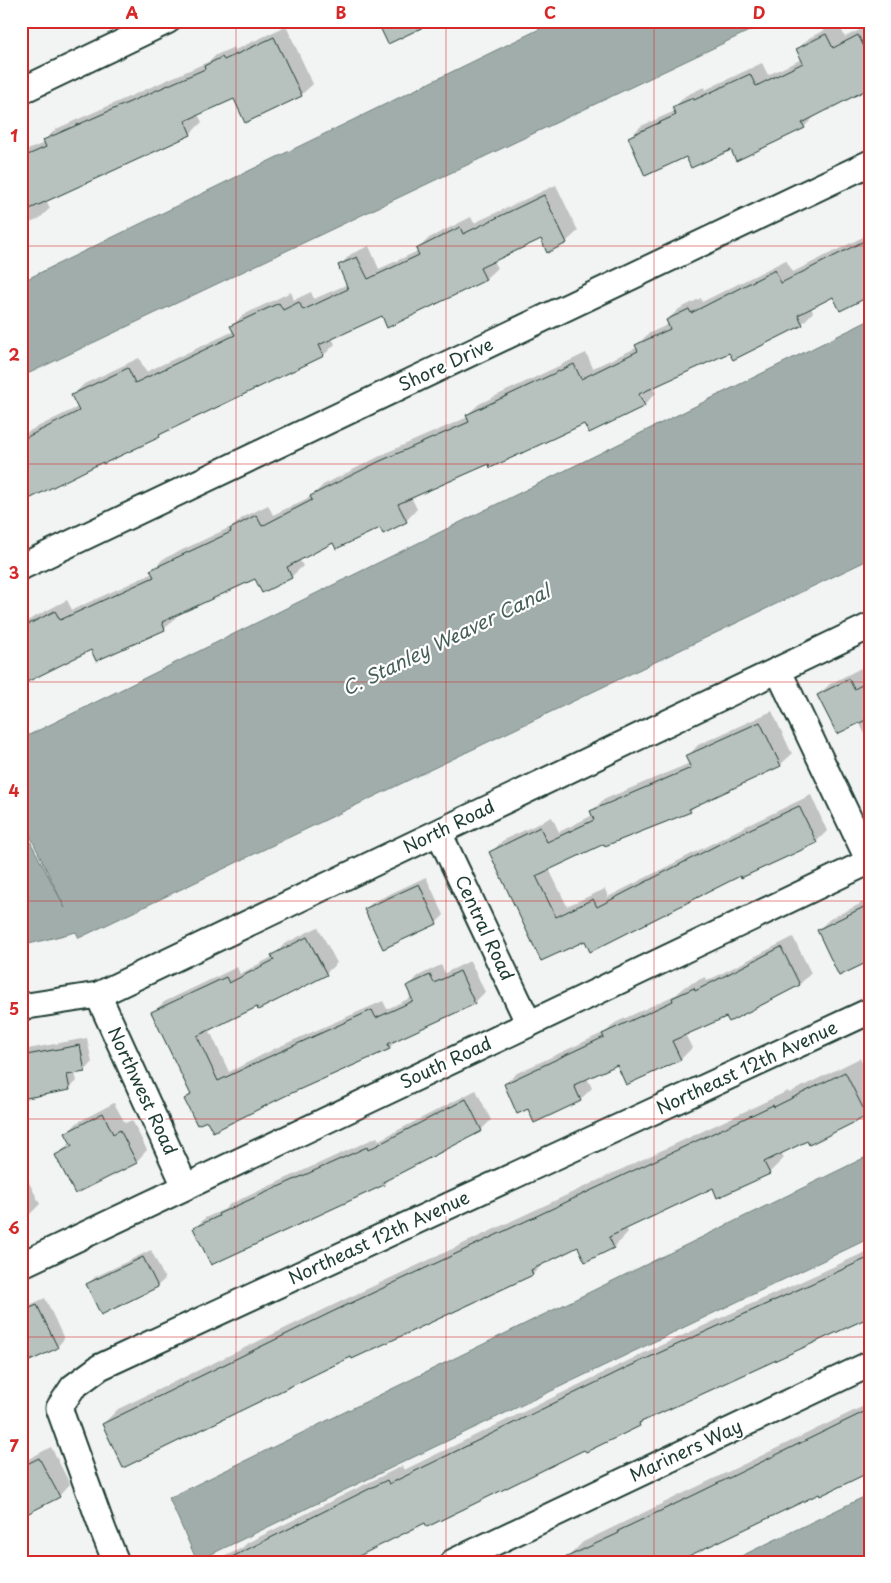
<svg xmlns="http://www.w3.org/2000/svg" width="891" height="1583" font-family="'Playpen Sans',sans-serif">
	<style>
		.water { fill: #a1adaa; stroke: #6d807b }
		.shadow { fill: #0003; fill-rule: evenodd }
		.building { fill: #b7c1bd; stroke: #1f3d34 }
		.lines { fill: none; stroke-linecap: round; stroke-linejoin: round }
		.minor-casing { stroke: #1f3d34; stroke-width: 29 }
		.minor { stroke: #fff; stroke-width: 25 }
		.grid { fill: none; stroke: #d62828; stroke-width: 1; stroke-opacity: 0.55 }
		.labels { text-anchor: middle; stroke-width: 4.5; stroke-linejoin: round; paint-order: stroke }
		.street-label { font-size: 18px; fill: #1f3d34; stroke: #fff }
		.water-label { font-size: 19px; font-style: italic; fill: #465f57; stroke: #fff }
		.neatline { fill: none; stroke: #d62828; stroke-width: 2 }
		.grid-label { font-size: 16px; text-anchor: middle; font-weight: bold; fill: #d62828 }
	</style>
	<rect width="100%" height="100%" fill="#f2f3f3"/>
	<filter id="ink" filterUnits="userSpaceOnUse"><feTurbulence type="fractalNoise" baseFrequency=".02" numOctaves="2"/><feDisplacementMap in="SourceGraphic" scale="10" xChannelSelector="R" yChannelSelector="G"/><feConvolveMatrix kernelMatrix="1 2 1 2 8 2 1 2 1" color-interpolation-filters="sRGB"/></filter>
	<g filter="url(#ink)">
		<g class="water">
			<path d="M556,21H770L21,377V282Z"/>
			<path d="M870,320V559L79,938L76,932L21,946V824L65,908L21,817V739Z"/>
			<path d="M870,1155V1238L197,1561L169,1498Z"/>
			<path d="M870,1494V1562H729Z"/>
		</g>
		<g class="shadow">
			<path d="M21,21H30L21,26Z"/>
			<path d="M838,23L845,37L870,25V87L815,116L804,127L731,148L687,155L629,138L641,126L675,111L674,108L685,96L704,87L705,90L762,63L768,75L802,59L797,50L809,38Z"/>
			<path d="M286,26L313,84L301,95L234,97L198,114L202,122L190,134L46,200L50,208L39,219L21,227V153L46,142L45,140L56,129L210,61L216,55L234,47L235,50Z"/>
			<path d="M556,185L578,231L566,242L542,238L493,261L497,268L485,279L383,315L332,338L335,344L324,355L164,432L159,436L103,460L21,501V435L78,407L73,395L84,384L139,358L146,372L234,331L232,326L243,315L291,292L294,300L311,292L314,299L348,284L339,266L351,254L369,246L379,269L418,251V249L429,238L471,217L474,223Z"/>
			<path d="M870,231V294L834,295L811,307L813,312L802,324L729,351L652,387L656,393L644,405L585,423L489,462L411,497L417,509L406,521L380,526L334,542L299,559L303,566L291,577H255L175,615L176,617L164,629L91,648L21,683V624L67,600L72,610L153,573L152,570L163,559L235,525L242,518L268,505L273,515L312,496L323,485L390,451L468,417L467,415L479,404L586,353L593,368L638,347L637,345L648,334L669,324L667,320L679,309L701,298L702,302L786,260L793,272L869,234ZM638,388L644,402H642L635,389Z"/>
			<path d="M861,668L866,679L870,677V744L859,722L818,695L830,684Z"/>
			<path d="M772,711L792,754L780,765L697,804L690,811L605,842L549,869L567,906L605,889L608,897L744,827L811,795L827,831L816,842L586,939L542,960L491,853L502,841L552,817L559,832L593,815L592,811L603,800L690,763L687,757L698,745Z"/>
			<path d="M426,877L444,915L436,923L383,947L366,909L373,902Z"/>
			<path d="M870,899V960L818,930L830,919Z"/>
			<path d="M318,927L337,963L326,973L209,1029L229,1072L276,1048L383,1001L387,1009L412,997L408,987L418,976L441,965L445,973L470,961L485,992L474,1003L399,1038L389,1048L207,1119L185,1099L191,1093L153,1012L164,1002L237,967L240,974L274,956L284,944Z"/>
			<path d="M793,937L811,973L800,984L729,1020L727,1015L685,1034L692,1048L681,1059L627,1084L617,1063L587,1078L592,1088L580,1100L529,1107L505,1084L517,1073L607,1031L615,1023L677,994L684,987L705,977L707,981Z"/>
			<path d="M87,1038L92,1063L85,1071L75,1073L77,1081L69,1089L21,1092L22,1050Z"/>
			<path d="M860,1058L870,1078V1112L867,1115L810,1143L808,1139L781,1152L784,1158L769,1173L713,1187L626,1228L628,1232L614,1247L586,1260L579,1246L545,1262L533,1274L352,1355L103,1424L118,1409L348,1298L788,1091L789,1093Z"/>
			<path d="M476,1090L491,1120L481,1130L391,1176L384,1184L212,1264L195,1228L205,1218L225,1209L230,1204L377,1137L379,1140Z"/>
			<path d="M114,1103L125,1123L132,1120L147,1150L136,1162L56,1156L71,1142L67,1133L78,1122Z"/>
			<path d="M21,1167L40,1204L29,1215L21,1219Z"/>
			<path d="M151,1250L165,1279L157,1286L88,1284L95,1277Z"/>
			<path d="M870,1250V1315L645,1419L639,1425L426,1522L345,1562H213L242,1548L247,1543L402,1466L404,1470L644,1353Z"/>
			<path d="M45,1298L64,1339L57,1347L21,1364V1309Z"/>
			<path d="M870,1403V1470L819,1492L569,1556L583,1542Z"/>
			<path d="M51,1447L70,1484L59,1496L21,1515V1463Z"/>
		</g>
		<g class="building">
			<path d="M377,21H436L388,44Z"/>
			<path d="M826,34L833,48L858,35L870,58V88L802,123L805,128L736,161L731,150L691,168L686,157L645,176L628,137L676,115L672,107L693,98L694,100L750,74L756,86L803,63L796,49Z"/>
			<path d="M274,37L302,96L245,123L234,99L185,121L191,135L21,213V158L46,147L43,140L205,69L204,66L222,57L224,60Z"/>
			<path d="M544,195L567,243L547,253L541,239L480,268L486,280L387,328L382,316L319,345L324,356L159,435L160,437L103,464V462L21,503V440L79,411L71,395L128,368L135,383L235,335L230,326L279,303L283,310L299,302L303,310L348,289L338,265L357,257L368,279L419,255L416,249L460,227L463,234Z"/>
			<path d="M870,238V296L840,311L833,297L798,315L803,325L733,360L729,353L639,394L645,406L589,433L584,424L490,468L489,464L398,504L407,522L383,534L380,528L336,549L333,543L287,567L292,578L262,593L255,579L162,622L165,630L96,661L91,650L21,685V628L55,611L60,620L154,577L150,570L231,532L230,529L256,515L262,526L312,500L310,496L378,462L469,422L466,415L574,364L581,379L638,351L635,345L670,329L666,320L689,309L691,313L775,270L781,283Z"/>
			<path d="M849,679L854,689L870,681V718L837,734L817,695Z"/>
			<path d="M760,722L781,766L689,809L691,812L605,846L604,844L536,876L556,917L593,899L597,907L731,838L799,806L817,843L741,878L740,876L590,952L585,941L541,961L489,852L540,827L547,842L594,820L590,811L691,768L685,756Z"/>
			<path d="M419,884L437,924L383,949L364,909Z"/>
			<path d="M870,904V961L839,976L817,930Z"/>
			<path d="M307,937L327,975L258,1010L257,1007L197,1036L218,1081L264,1059L372,1010L376,1018L413,1001L406,986L430,975L434,983L460,971L475,1004L388,1044L390,1049L285,1096L213,1132L207,1121L197,1125L184,1099L191,1095L151,1012L226,977L229,983L274,960L271,955Z"/>
			<path d="M781,947L800,985L729,1022L726,1017L672,1041L681,1060L626,1085L617,1065L574,1085L581,1101L534,1123L528,1109L517,1114L504,1084L604,1037L602,1034L673,1001L672,998L694,988L695,991Z"/>
			<path d="M80,1045L85,1072L67,1075L70,1090L21,1099V1056Z"/>
			<path d="M845,1072L867,1116L809,1145L807,1141L764,1162L770,1174L717,1198L713,1188L609,1237L614,1248L585,1262L578,1247L531,1270L533,1275L352,1359L351,1357L123,1468L102,1424L332,1312L773,1105L774,1107Z"/>
			<path d="M466,1099L482,1131L383,1182L384,1185L211,1265L193,1228L219,1216L218,1214L367,1147L368,1150Z"/>
			<path d="M103,1113L113,1134L120,1130L137,1163L75,1194L55,1155L72,1146L65,1133Z"/>
			<path d="M143,1257L158,1287L101,1315L86,1284Z"/>
			<path d="M870,1257V1317L639,1423L640,1426L586,1452L584,1450L427,1527L425,1523L347,1562H222L387,1480L389,1484L628,1367Z"/>
			<path d="M37,1305L58,1348L21,1365V1312Z"/>
			<path d="M870,1409V1472L820,1496L819,1494L676,1562H556L619,1533L618,1531L692,1496Z"/>
			<path d="M39,1458L60,1497L21,1517V1467Z"/>
		</g>
		<g class="lines">
			<g class="minor-casing">
				<g id="minor">
					<path d="M21,91L167,21"/>
					<path d="M21,567L870,163"/>
					<path d="M778,670L869,861"/>
					<path d="M439,833L529,1024"/>
					<path d="M98,995L185,1186"/>
					<path d="M21,1007L98,995L870,626"/>
					<path d="M21,1265L529,1024L870,861"/>
					<path d="M116,1562L103,1530L59,1408L73,1387L100,1367L870,1011"/>
					<path d="M453,1562L870,1364"/>
				</g>
			</g>
			<use href="#minor" class="minor"/>
		</g>
	</g>
	<path class="grid" d="M236,21V1562M446,21V1562M654,21V1562M21,246H870M21,464H870M21,682H870M21,901H870M21,1119H870M21,1337H870"/>
	<g class="labels">
		<g class="street-label">
			<text transform="translate(446 365) rotate(-25)" y="6">Shore Drive</text>
			<text transform="translate(449 827) rotate(-26)" y="6">North Road</text>
			<text transform="translate(484 928) rotate(65)" y="6">Central Road</text>
			<text transform="translate(446 1063) rotate(-25)" y="6">South Road</text>
			<text transform="translate(747 1068) rotate(-25)" y="6">Northeast 12th Avenue</text>
			<text transform="translate(142 1091) rotate(65)" y="6">Northwest Road</text>
			<text transform="translate(379 1238) rotate(-25)" y="6">Northeast 12th Avenue</text>
			<text transform="translate(686 1451) rotate(-25)" y="6">Mariners Way</text>
		</g>
		<g class="water-label">
			<text transform="translate(446 640) rotate(-26)" y="7">C. Stanley Weaver Canal</text>
		</g>
	</g>
	<rect width="891" height="1583" fill="none" stroke="#fff" stroke-width="55"/>
	<rect x="28" y="28" width="836" height="1528" class="neatline"/>
	<g class="grid-label">
		<text x="132" y="19">A</text>
		<text x="341" y="19">B</text>
		<text x="550" y="19">C</text>
		<text x="759" y="19">D</text>
		<text x="14" y="142">1</text>
		<text x="14" y="361">2</text>
		<text x="14" y="579">3</text>
		<text x="14" y="797">4</text>
		<text x="14" y="1015">5</text>
		<text x="14" y="1234">6</text>
		<text x="14" y="1452">7</text>
	</g>
</svg>
